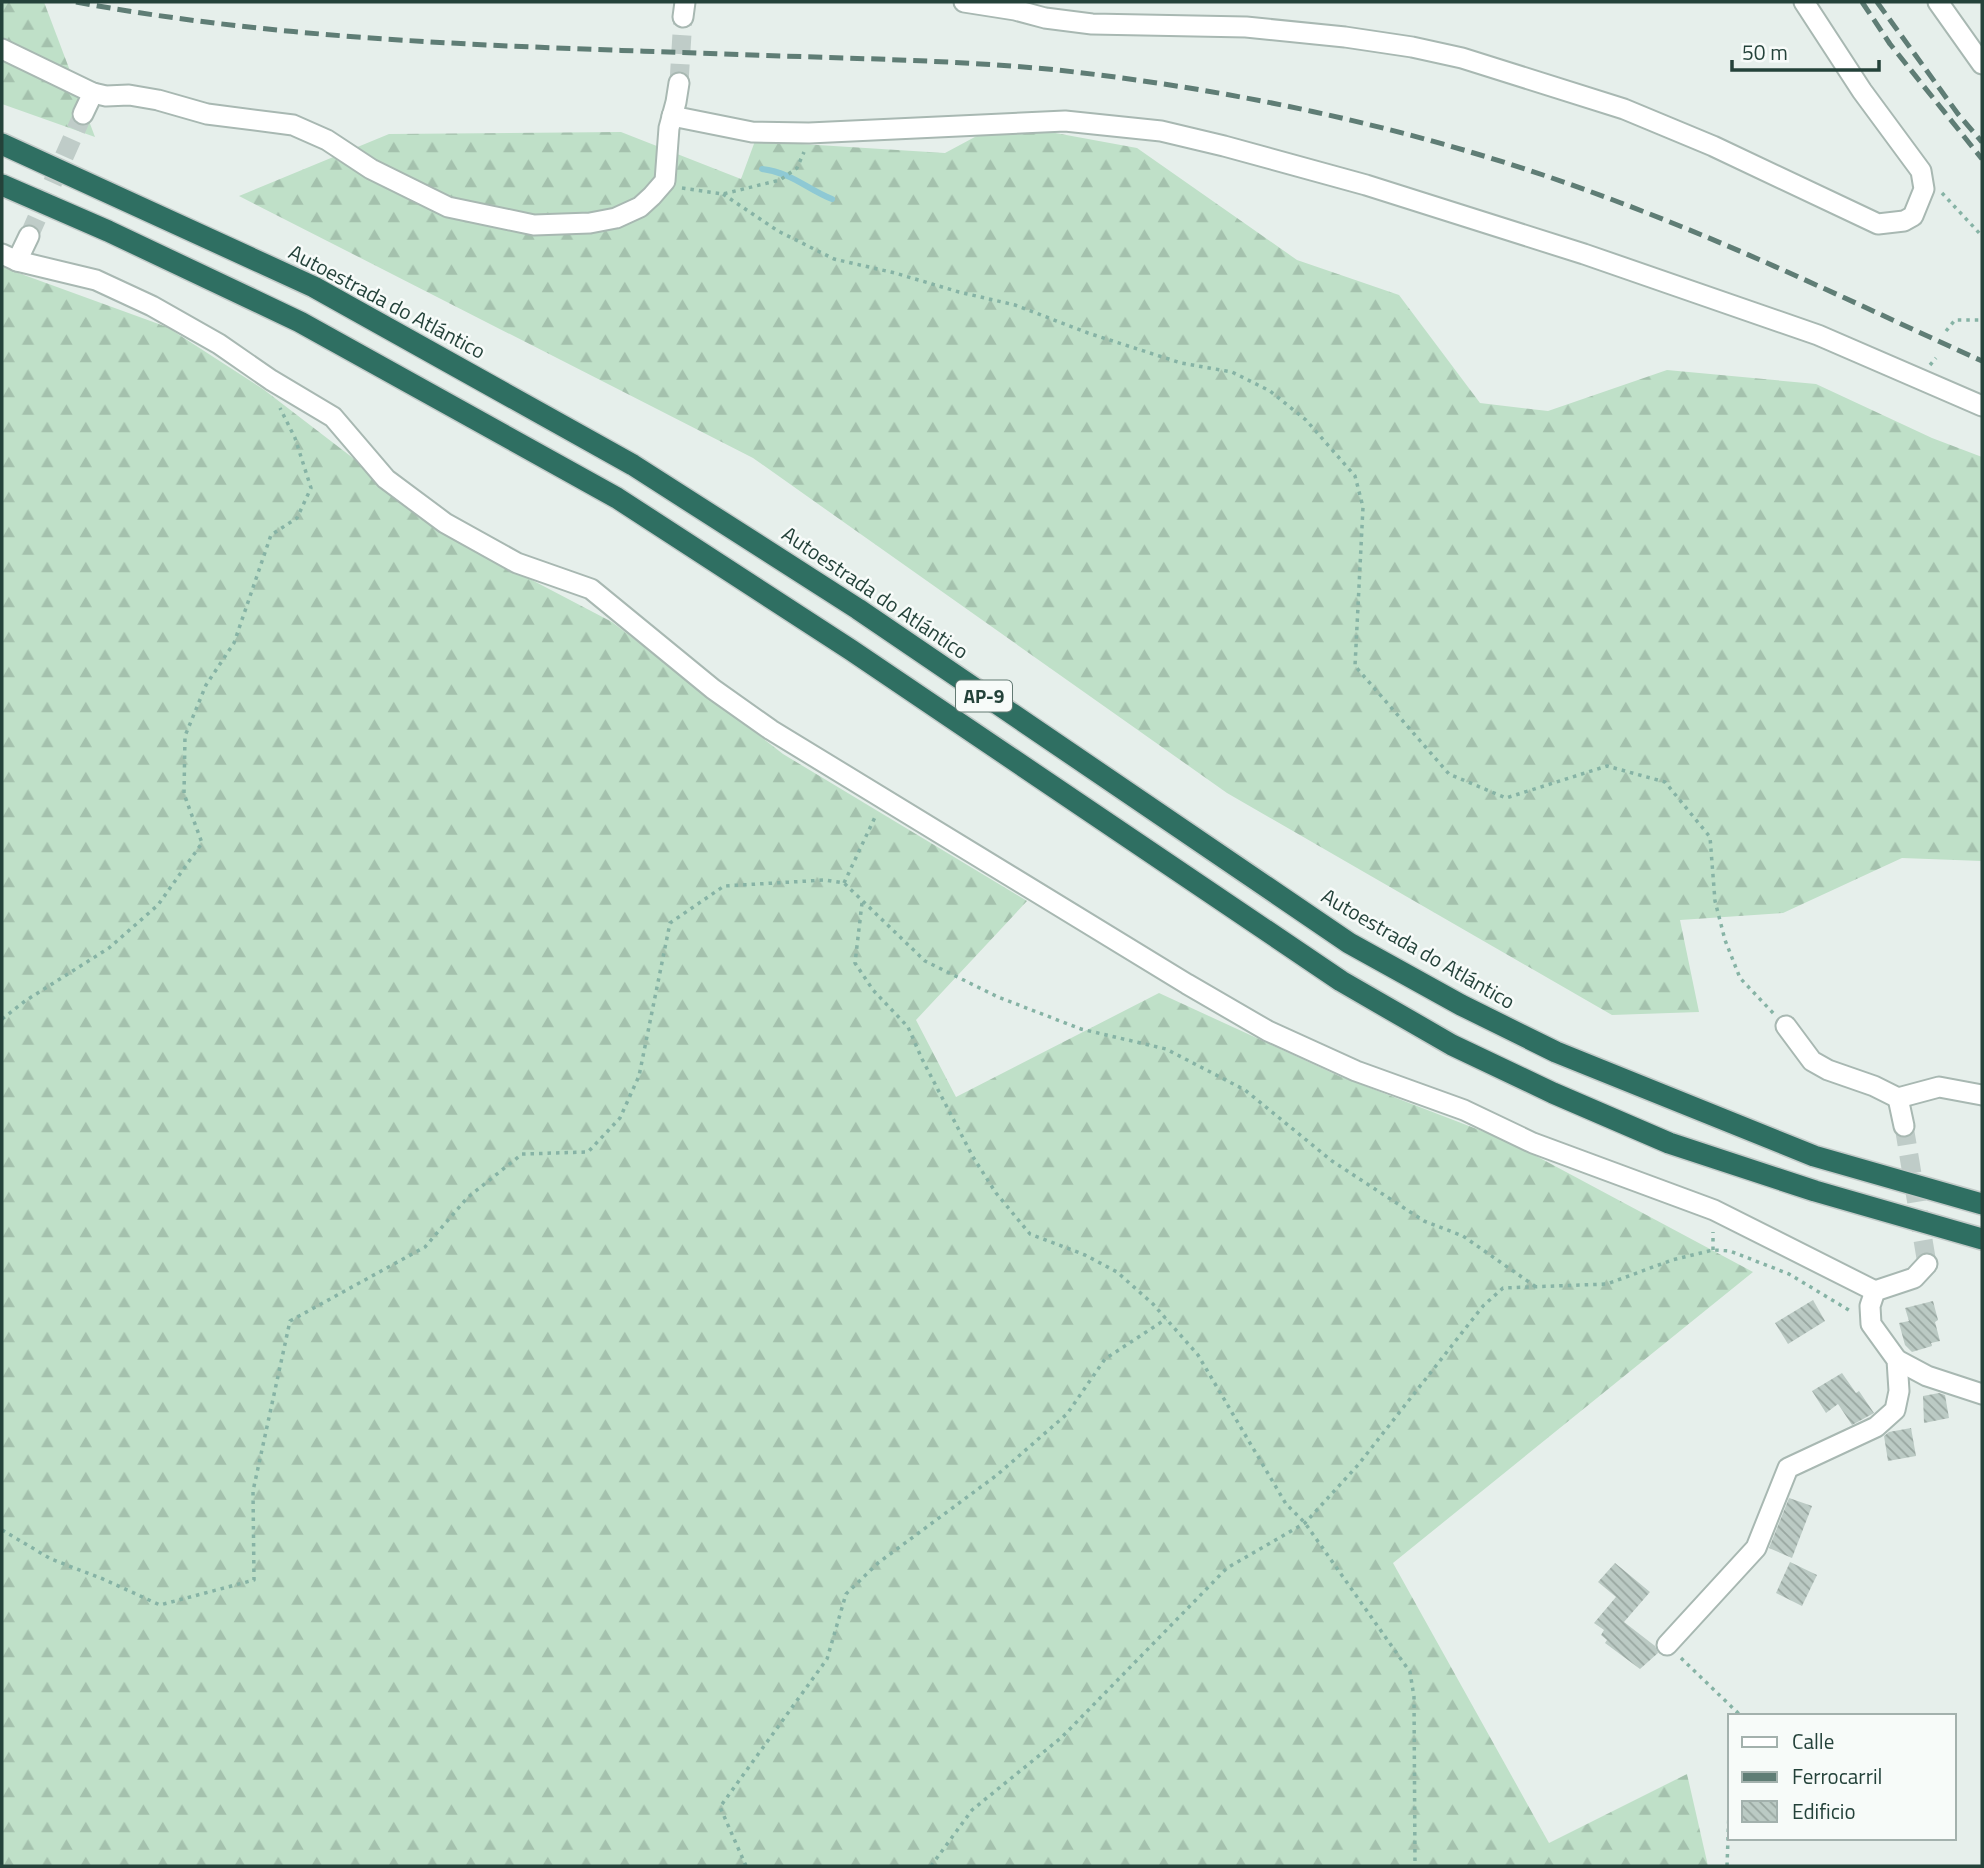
<svg xmlns="http://www.w3.org/2000/svg" width="1984" height="1868" font-family="'Titillium Web',sans-serif">
	<style>
		.forest { fill: url(#forest-firs) }
		.lines { fill: none; stroke-linecap: round; stroke-linejoin: round }
		.stream { stroke: #8ec9d4; stroke-width: 6 }
		.building { fill: url(#building-back-hatch) }
		.street-tunnel { stroke: #bfccc8; stroke-width: 19; stroke-dasharray: 19 10; stroke-linecap: butt }
		.street-casing { stroke: #a8b8b2; stroke-width: 23 }
		.highway-casing { stroke: #c2cac8; stroke-width: 24 }
		.path { stroke: #86b3a5; stroke-width: 3.5; stroke-dasharray: 3.5 5; stroke-linecap: butt }
		.street { stroke: #fff; stroke-width: 19 }
		.highway { stroke: #2f6f62; stroke-width: 21 }
		.rail { stroke: #5f7d75; stroke-width: 5; stroke-dasharray: 14 7; stroke-linecap: butt }
		.labels { text-anchor: middle; stroke-width: 5; stroke-linejoin: round; paint-order: stroke }
		.shield { fill: #f7fbf9; stroke: #637a73; stroke-width: 2 }
		.shield-label { font-size: 19px; font-weight: bold; fill: #24423a }
		.street-label { font-size: 21px; fill: #24423a; stroke: #f7fbf9 }
	</style>
	<defs>
		<pattern id="forest-firs" width="22" height="20" patternUnits="userSpaceOnUse" patternTransform="scale(1.75)"><rect width="22" height="20" fill="#bfe0c8"/><path d="M5 1l3.5 6h-7zM16 11l3.5 6h-7z" fill="#a4c1ad"/></pattern>
		<pattern id="building-back-hatch" width="6" height="6" patternUnits="userSpaceOnUse" patternTransform="scale(1.75)"><rect width="6" height="6" fill="#bbcac4"/><path d="M-1 5l2 2M0 0l6 6M5-1l2 2" fill="none" stroke="#98a6a0"/></pattern>
	</defs>
	<rect width="100%" height="100%" fill="#e6efeb"/>
	<g class="forest">
		<path d="M2,2H44L95,137L2,104Z"/>
		<path d="M1001,123L1137,148L1297,260L1399,295L1480,403L1548,411L1667,370L1816,384L1932,438L1982,457V861L1902,858L1783,913L1680,920L1699,1012L1612,1015L1227,793L753,458L239,196L389,134L621,132L741,179L755,141L945,153Z"/>
		<path d="M2,267L167,327L263,389L469,547L612,622L783,754L1027,901L916,1020L956,1097L1159,993L1339,1076L1508,1141L1753,1272L1393,1563L1549,1843L1687,1774L1708,1866H2Z"/>
	</g>
	<g class="lines">
		<path class="stream" d="M762,169C793,173 805,188 832,199"/>
	</g>
	<g class="building">
		<path d="M1813,1300L1825,1321L1788,1344L1775,1323Z"/>
		<path d="M1933,1301L1938,1320L1935,1322L1940,1341L1931,1343L1932,1346L1912,1352L1905,1345L1899,1323L1909,1321L1905,1308Z"/>
		<path d="M1842,1373L1856,1393L1859,1391L1874,1413L1852,1425L1838,1404L1826,1413L1812,1391Z"/>
		<path d="M1939,1393L1945,1395L1949,1418L1924,1423L1923,1396Z"/>
		<path d="M1911,1428L1916,1456L1888,1461L1884,1436L1889,1432Z"/>
		<path d="M1789,1498L1812,1506L1792,1558L1769,1548Z"/>
		<path d="M1790,1562L1817,1575L1802,1606L1776,1593Z"/>
		<path d="M1615,1563L1650,1592L1624,1622L1655,1646L1658,1653L1640,1669L1605,1643L1607,1640L1601,1635L1604,1630L1594,1623L1616,1597L1598,1582Z"/>
	</g>
	<g class="lines">
		<g class="street-tunnel">
			<path d="M679,83L683,17"/>
			<path d="M29,236L83,114"/>
			<path d="M1904,1126L1927,1264"/>
		</g>
		<g class="street-casing">
			<g id="street">
				<path d="M964,2L1015,10L1045,18L1092,24L1246,27L1345,37L1412,47L1462,58L1624,109L1713,146L1878,224L1904,221L1913,216L1924,189L1921,171L1862,91L1804,2"/>
				<path d="M1938,2L1982,64"/>
				<path d="M683,17L685,2"/>
				<path d="M2,49L93,93L106,96L129,95L158,100L207,114L293,125L327,140L371,169L448,207L534,225L590,223L616,218L640,207L652,196L665,181L669,128L676,102L679,83"/>
				<path d="M83,114L93,93"/>
				<path d="M672,116L752,132L809,133L1065,121L1161,131L1224,146L1366,185L1584,254L1818,335L1982,406"/>
				<path d="M2,254L17,261L29,236"/>
				<path d="M17,261L96,280L152,306L219,344L271,380L333,417L386,479L445,523L517,563L591,589L713,689L771,730L1187,984L1268,1031L1356,1071L1464,1110L1533,1143L1714,1210L1875,1291"/>
				<path d="M1786,1026L1812,1061L1828,1070L1874,1086L1898,1098L1939,1087L1982,1095"/>
				<path d="M1898,1098L1904,1126"/>
				<path d="M1897,1360L1927,1376L1982,1394"/>
				<path d="M1667,1645L1756,1548L1788,1468L1876,1427L1895,1410L1899,1391L1897,1360L1871,1324L1870,1306L1875,1291L1914,1278L1927,1264"/>
			</g>
		</g>
		<g class="highway-casing">
			<g id="highway">
				<path d="M2,144L314,287L633,465L858,609L1349,943L1461,1005L1556,1052L1814,1156L1982,1204"/>
				<path d="M2,185L108,231L300,322L617,498L851,650L1341,981L1452,1045L1553,1093L1669,1143L1815,1191L1982,1239"/>
			</g>
		</g>
		<g class="path">
			<path d="M682,188L723,194L780,180L797,168L804,152"/>
			<path d="M1942,193L1982,236"/>
			<path d="M723,194L778,231L834,259L895,273L959,292L1015,305L1088,333L1181,363L1232,372L1270,391L1306,420L1355,476L1363,507L1355,666L1449,774L1506,798L1607,766L1665,782L1710,837L1715,901L1725,940L1740,978L1774,1014"/>
			<path d="M1946,331L1955,320H1982"/>
			<path d="M1930,365L1936,358"/>
			<path d="M844,883L876,815"/>
			<path d="M862,903L855,963L873,990L908,1027L922,1059L973,1157L996,1193L1030,1234L1085,1255L1117,1272L1153,1304L1198,1355L1286,1504L1305,1523L1410,1672L1414,1697L1415,1866"/>
			<path d="M2,1019L25,1001L109,948L158,905L202,843L184,794L185,736L206,685L234,643L271,535L297,518L311,488L295,438L280,408"/>
			<path d="M1713,1250V1232"/>
			<path d="M2,1530L51,1559L103,1579L160,1605L254,1580L253,1491L290,1321L425,1247L467,1198L522,1154L588,1152L620,1118L639,1076L670,923L724,886L825,880L844,883L925,961L998,997L1081,1029L1166,1049L1245,1090L1332,1161L1424,1221L1463,1236L1536,1287"/>
			<path d="M1681,1658L1738,1713V1716"/>
			<path d="M746,1866L720,1807L827,1659L846,1594L878,1563L997,1475L1067,1414L1105,1359L1166,1319"/>
			<path d="M931,1866L972,1810L1062,1737L1227,1568L1305,1523L1358,1465L1483,1306L1503,1288L1607,1284L1672,1260L1713,1250L1730,1251L1789,1274L1852,1312"/>
			<path d="M1727,1866L1730,1785"/>
		</g>
		<use href="#street" class="street"/>
		<use href="#highway" class="highway"/>
		<g class="rail">
			<path d="M76,2C309,45 546,47 782,56C874,59 966,61 1057,70C1249,91 1441,134 1621,203C1744,249 1863,307 1982,361"/>
			<path d="M1862,2L1890,44L1982,159"/>
			<path d="M1877,2L1958,114L1982,142"/>
		</g>
	</g>
	<g class="labels">
		<rect class="shield" x="956" y="680.5" width="56" height="31" rx="5"/>
		<g class="shield-label">
			<text x="984" y="703">AP-9</text>
		</g>
		<g class="street-label">
			<text transform="translate(387 302) rotate(28)" y="7">Autoestrada do Atlántico</text>
			<text transform="translate(875 593) rotate(34)" y="7">Autoestrada do Atlántico</text>
			<text transform="translate(1418 949) rotate(30)" y="7">Autoestrada do Atlántico</text>
		</g>
	</g>
	<rect width="1984" height="1868" fill="none" stroke="#24423a" stroke-width="7"/>
	<rect x="1728" y="1714" width="228" height="126" fill="#f7fbf9" stroke="#a3b1ad" stroke-width="2"/>
	<rect x="1742" y="1737" width="35" height="10" fill="#ffffff" stroke="#a3b1ad" stroke-width="2"/>
	<text x="1792" y="1749" font-size="21" fill="#24423a">Calle</text>
	<rect x="1742" y="1772" width="35" height="10" fill="#5f7d75" stroke="#a3b1ad" stroke-width="2"/>
	<text x="1792" y="1784" font-size="21" fill="#24423a">Ferrocarril</text>
	<rect x="1742" y="1801" width="35" height="21" fill="url(#building-back-hatch)" stroke="#a3b1ad" stroke-width="2"/>
	<text x="1792" y="1819" font-size="21" fill="#24423a">Edificio</text>
	<path d="M1732 60v10h147v-10" fill="none" stroke="#24423a" stroke-width="3.5"/>
	<text x="1742" y="60" font-size="21" fill="#24423a" stroke="#f7fbf9" stroke-width="5" paint-order="stroke">50 m</text>
</svg>
